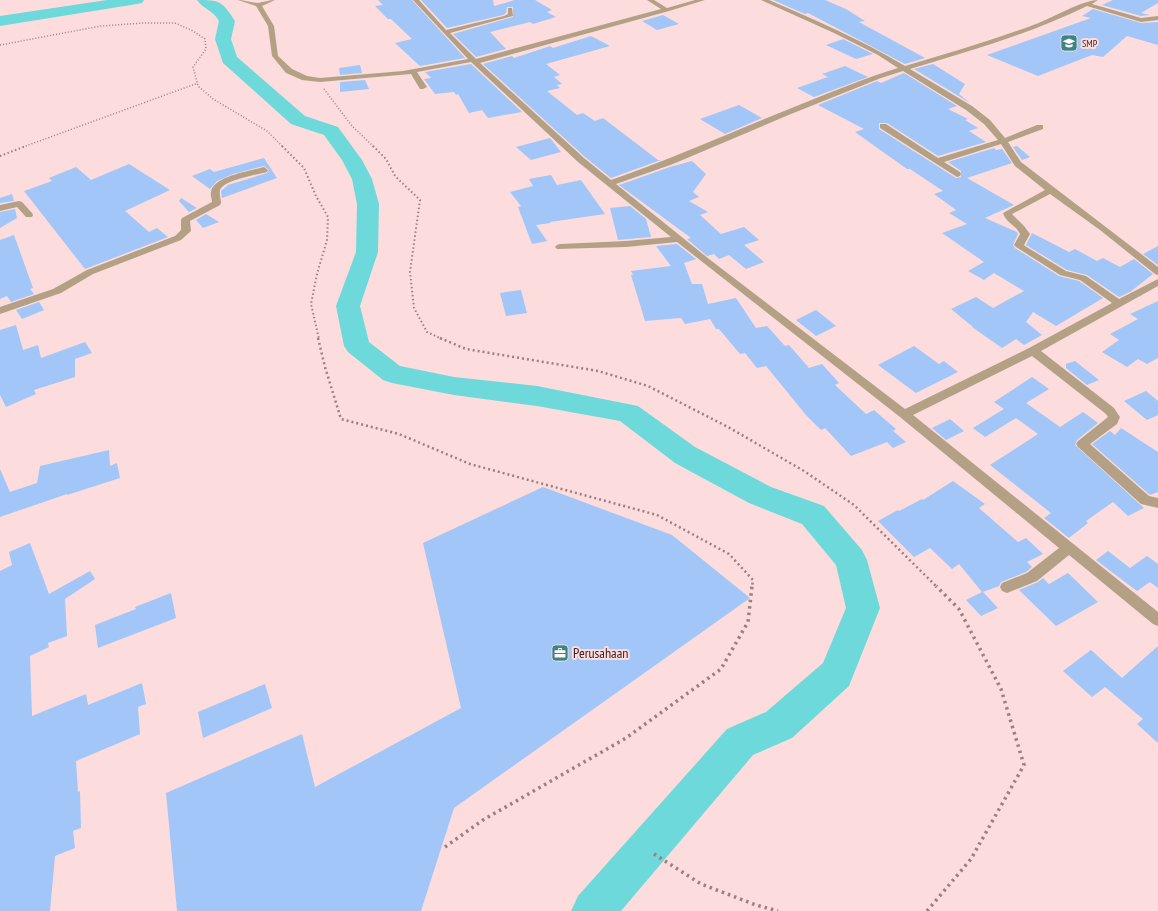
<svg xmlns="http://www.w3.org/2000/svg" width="1158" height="911" font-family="'PT Sans Narrow',sans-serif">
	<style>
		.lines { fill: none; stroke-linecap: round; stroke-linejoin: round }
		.river { fill: #6dd9da; fill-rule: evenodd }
		.building { fill: #a1c6f7 }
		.path-far3 { stroke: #9a8081; stroke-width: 1.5; stroke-dasharray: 1 2; stroke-linecap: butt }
		.path-far2 { stroke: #9a8081; stroke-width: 2; stroke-dasharray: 1.5 2.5; stroke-linecap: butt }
		.path-far1 { stroke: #9a8081; stroke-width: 2.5; stroke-dasharray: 2 3; stroke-linecap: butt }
		.path { stroke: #9a8081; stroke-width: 3.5; stroke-dasharray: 2.5 4; stroke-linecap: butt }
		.minor { fill: #b4a084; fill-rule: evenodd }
		.labels { text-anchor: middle; stroke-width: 4; stroke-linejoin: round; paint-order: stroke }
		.far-poi-label { font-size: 10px; fill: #382425; stroke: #fddcdd; text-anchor: start }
		.near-poi-label { font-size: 14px; fill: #382425; stroke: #fddcdd; text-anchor: start }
	</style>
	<rect width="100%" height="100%" fill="#fddcdd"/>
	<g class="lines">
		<g class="river">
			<path d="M107,0H144L142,3L137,4L0,26V16Z"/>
			<path d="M197,0C220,0 222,1 235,21L231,39L237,57L305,116L338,127L362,160L372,179L379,204L378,252L360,306L369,342L400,366L454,377L537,386L638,406L695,447L771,487L824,506L862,550L867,560L880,608L849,686L792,738L753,755L621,911H571L578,896L727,729L766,712L823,663L846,608L836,565L802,524L749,503L675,463L620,421L537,406L454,395L392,383L383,380L348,352L344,346L336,306L356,252L357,204L352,179L342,160L324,135L291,124L223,63L215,39L219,21C212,9 203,9 197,0Z"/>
		</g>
	</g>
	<g class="building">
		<path d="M378,0H412L465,58L420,66L395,43L412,39L391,19H388L375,6L383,5Z"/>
		<path d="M421,0H493L494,6L515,0H535L552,10L547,12L556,17L533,24L530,22L490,32L506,49L476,57L453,34L513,17V7H507L506,13L503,15L447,28Z"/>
		<path d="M773,0H825L846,9L865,21L859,22L925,58L905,64L808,13L805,14Z"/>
		<path d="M1113,0H1158V3L1141,13L1150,15L1141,16L1102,5Z"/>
		<path d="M1093,9L1141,23L1158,22V45L1127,36L1103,57L1092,55L1038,76L987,55L1091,18L1082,16Z"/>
		<path d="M663,15L679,24L657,30L642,21Z"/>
		<path d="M591,36L610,46L546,64L560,75L554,77L562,84L557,85L560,88L547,91L577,115L583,113L595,121L603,118L658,160H661L611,178L585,157L483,64L512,56L514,58L550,46L553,48Z"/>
		<path d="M843,39L873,54L856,59L826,45Z"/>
		<path d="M471,64L522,112L488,118L482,110L469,113L458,94L456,95L454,92L435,94L424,79L431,78L425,72Z"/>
		<path d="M933,64L965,84L959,94L970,103L914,69Z"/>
		<path d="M360,65L362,73L340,75L339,68Z"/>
		<path d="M845,66L868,77L814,97L797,88L828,77L822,74Z"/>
		<path d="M904,73L957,106L948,109L968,119L965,120L978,128L969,131L986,142L938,156L887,123H879V129L956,178L961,177V171L948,162L994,148L996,150L1002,149L1012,163L967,178L1014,205L985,218L1017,232L1018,234L1013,245L1015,248L1059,276L1079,281L1103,298L1056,326L1033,312L1026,322L1042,335L1024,345L1016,339L1002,348L972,327H973L951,309L976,297L993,308L1024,291L994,273L984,280L968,271L984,262L942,233L967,224L949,213L956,210L934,194L943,191L910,169H907L855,132L864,129L818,105L877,81L881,83Z"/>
		<path d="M365,80L369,89L340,92V82Z"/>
		<path d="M739,105L762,118L725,134L700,119Z"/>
		<path d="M550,138L561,152L531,160L516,147Z"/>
		<path d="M1017,146L1030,157L1022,160L1013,147Z"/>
		<path d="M264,158L277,178L222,198L221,191L228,185L267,173L269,170L264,166L233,174L217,181L210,189L192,176L210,169L214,172Z"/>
		<path d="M692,161L706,174L693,192L699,197L689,201L708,212L700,215L721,234L744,227L759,240L744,245L764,262L746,269L729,255L719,259L714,254L707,256L687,239L691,238L619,185L670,167Z"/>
		<path d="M129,164L170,190L125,211L149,232L157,228L168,237L85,269L24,191L52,181L49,178L76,167L91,180Z"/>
		<path d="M551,175L557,185L581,180L605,214L550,222L551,223L536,225L547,241L532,244L518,207L521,206L510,192L533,186L529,179Z"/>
		<path d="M12,194L14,201L0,203V198Z"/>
		<path d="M181,198L197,208L189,212L179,201Z"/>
		<path d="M630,206L646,219L651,237L618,240L610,208Z"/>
		<path d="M15,209L17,218L0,228V212Z"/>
		<path d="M206,214L219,222L203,228L196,220Z"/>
		<path d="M1032,233L1069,252L1075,249L1097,261L1103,258L1120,267L1134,259L1153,274L1130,292L1119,297L1087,275L1067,270L1026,245Z"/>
		<path d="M14,235L33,288L30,289L34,294L11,302L7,296L0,299V240Z"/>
		<path d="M677,244L696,259L684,263L692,284H702L708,304L736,298L756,328L767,326L785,346L789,345L809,368L822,364L839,383L835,385L866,414L874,410L896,429L893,431L906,442L893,448L887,442L851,456L825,428L821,430L806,415L766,366L757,368L745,353L740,354L719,329H716L710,319L685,324L681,318L645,321L631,275H633L631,271L671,266L656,246Z"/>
		<path d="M1158,246V265L1143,254Z"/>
		<path d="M521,290L527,313L506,316L500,293Z"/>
		<path d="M1158,301V358L1147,364L1138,359L1127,367L1102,352L1119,340L1110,334L1138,319L1130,314Z"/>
		<path d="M39,302L44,310L22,319L16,310Z"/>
		<path d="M816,310L836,326L816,336L796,320Z"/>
		<path d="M16,325L23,350L38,345L41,358L85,342L92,353L75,359V377L34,390L36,394L6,407L0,395V330Z"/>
		<path d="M914,346L939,364L944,361L958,372L916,393L878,365Z"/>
		<path d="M1075,361L1085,369L1099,380L1087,385L1066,368V364Z"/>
		<path d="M1032,377L1049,389L1026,403L1060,427L1083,412L1098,423L1077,440L1075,445L1144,508L1128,516L1113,502L1086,521L1088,523L1069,538L1044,518L1051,513L990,465L1038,434L1016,418L985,437L973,428L1004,409L994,402Z"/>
		<path d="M1146,391L1158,401V415L1147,420L1124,401Z"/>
		<path d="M950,419L964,431L946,440L932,428Z"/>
		<path d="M1121,428L1158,452V492L1150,495L1092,444L1110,431L1115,435Z"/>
		<path d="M109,450L110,466L117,463L120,478L67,495V494L0,517V469L10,492L37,483L40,466Z"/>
		<path d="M953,481L985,504L979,508L1018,542L1026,538L1043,554L1027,562L1032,567L1026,572L1001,582L999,586L983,592L998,608L981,616L966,600L982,592L959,564L952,569L930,548L914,557L878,521L898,510L899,511L922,499L923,500Z"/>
		<path d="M543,487L672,535L750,598L454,808L421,911H177L166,793L302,734L315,787L461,708L423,543Z"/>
		<path d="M30,543L49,594L90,571L95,579L65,599L67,636L48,643L49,647L30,656L32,716L86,694L88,705L142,683L146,704L138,707L140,734L76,761L78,792L80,791L81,828L73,831L75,848L55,856L50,911H0V571L12,565L9,552Z"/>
		<path d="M1108,551L1130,568L1147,556L1158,564V588L1150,582L1137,591L1096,560Z"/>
		<path d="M1068,573L1098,602L1056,626L1019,590L1038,582L1043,578L1049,584Z"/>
		<path d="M171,593L176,618L98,648L95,625L136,609L135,607Z"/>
		<path d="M1158,646V743L1137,724L1143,719L1105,687L1092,697L1063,671L1091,650L1122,678Z"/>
		<path d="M265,684L272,708L203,738L198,712Z"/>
	</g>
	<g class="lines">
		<g class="path-far3">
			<path d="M0,45L101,26L143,23H175L193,31L205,39L206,49L193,67L198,86L213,99L267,131L283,147"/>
			<path d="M324,89L352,126L374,147"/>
			<path d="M23,147L198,83"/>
		</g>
		<g class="path-far2">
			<path d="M282,146L304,168L316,196L328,217L327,240L317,274L311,304L319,339"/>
			<path d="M373,146L386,159L395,176L420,200L410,272L414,308L427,332L442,339"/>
			<path d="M0,156L26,146"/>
		</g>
		<g class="path-far1">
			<path d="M318,338L325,367L341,419L399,434L470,464L657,515L729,554L753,580L752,587"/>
			<path d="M440,338L466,349L598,371L648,386L728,427L804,471L854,505L937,587"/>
		</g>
		<g class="path">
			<path d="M445,847L483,820L626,738L721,669L748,622L752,586"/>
			<path d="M654,854L701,884L756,905L778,911"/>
			<path d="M927,911L971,859L1024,765L1001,689L959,609L936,586"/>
		</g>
		<g class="minor">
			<path d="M238,0C244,0 254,3 258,3C264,2 269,0 275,0L262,6L274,26L278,56L292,69L307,76L320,78L403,71L468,59L413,0H419L446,30L504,16L508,14V8H512L513,16L450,33L476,59L661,9L647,0H654L667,8L695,0H705L669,11L480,63L584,158L611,180C679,156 743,127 809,101C839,89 868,77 898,68L878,55L834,33L761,0H769C815,20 862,40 905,66C949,53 993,40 1036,24C1052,18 1083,0 1098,0L1092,4L1141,18L1158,16V20L1141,22L1087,6C1030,34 970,51 910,69L972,106L990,120L1005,138L1037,125H1043V129L1008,142L1021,162L1158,267V275L1155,274L1100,230L1050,194L1012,214L1024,226L1030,234L1024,245L1025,246L1066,271L1086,276L1119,299L1158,279V286L1041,351L1114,408L1120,417L1117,424L1090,444L1149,496L1158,498V508L1141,504L1078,447L1076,444L1078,441L1108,417L1106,414L1032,356L913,415L1158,612V626L1153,624L1069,555L1037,581L1007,593L1002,591L1000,587L1002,583L1027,573L1059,548L900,417L677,242L626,247L557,249L555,247L557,245L560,244L626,241L671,237L578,162L471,62L417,72L427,87L423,89H420L411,74L320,82L302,80L286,73L272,56L268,26L256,6ZM903,71L966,110L984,124L998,140L938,158L886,124H880V128L957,177L960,176L961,174L960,172L944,162L1001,144L1015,166L1045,190L1003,213C1006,223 1016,225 1020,234L1014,245L1016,247L1060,275L1080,280L1112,303L1029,348L905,409L709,259L616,184L673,164L791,114L881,78Z"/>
			<path d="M264,167L268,170L267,172C256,175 224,180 220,190C219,194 221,199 221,203L220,205L190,221L191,231L181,240L93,274L61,293L0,314V307L53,289L87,270L175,236L181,230V220L182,218L212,202C212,199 210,195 211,192C213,176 251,171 264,167Z"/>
			<path d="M19,201L22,202L32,213L33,215L32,217H26L17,207L0,211V205Z"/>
		</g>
	</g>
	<defs>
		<g id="school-square" transform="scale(0.9)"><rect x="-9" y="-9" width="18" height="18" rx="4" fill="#3c8585" stroke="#fddcdd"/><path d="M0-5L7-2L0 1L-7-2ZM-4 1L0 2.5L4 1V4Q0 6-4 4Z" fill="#fff"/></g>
		<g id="office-square" transform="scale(0.9)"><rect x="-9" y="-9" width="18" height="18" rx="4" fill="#3c8585" stroke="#fddcdd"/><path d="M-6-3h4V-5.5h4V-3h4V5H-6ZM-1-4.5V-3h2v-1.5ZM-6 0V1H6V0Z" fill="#fff"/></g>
	</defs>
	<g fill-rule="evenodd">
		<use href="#school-square" x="1069" y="43"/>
		<use href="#office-square" x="560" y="653"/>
	</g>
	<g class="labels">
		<g class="far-poi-label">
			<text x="1082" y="47">SMP</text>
		</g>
		<g class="near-poi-label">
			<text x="573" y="658">Perusahaan</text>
		</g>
	</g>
</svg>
